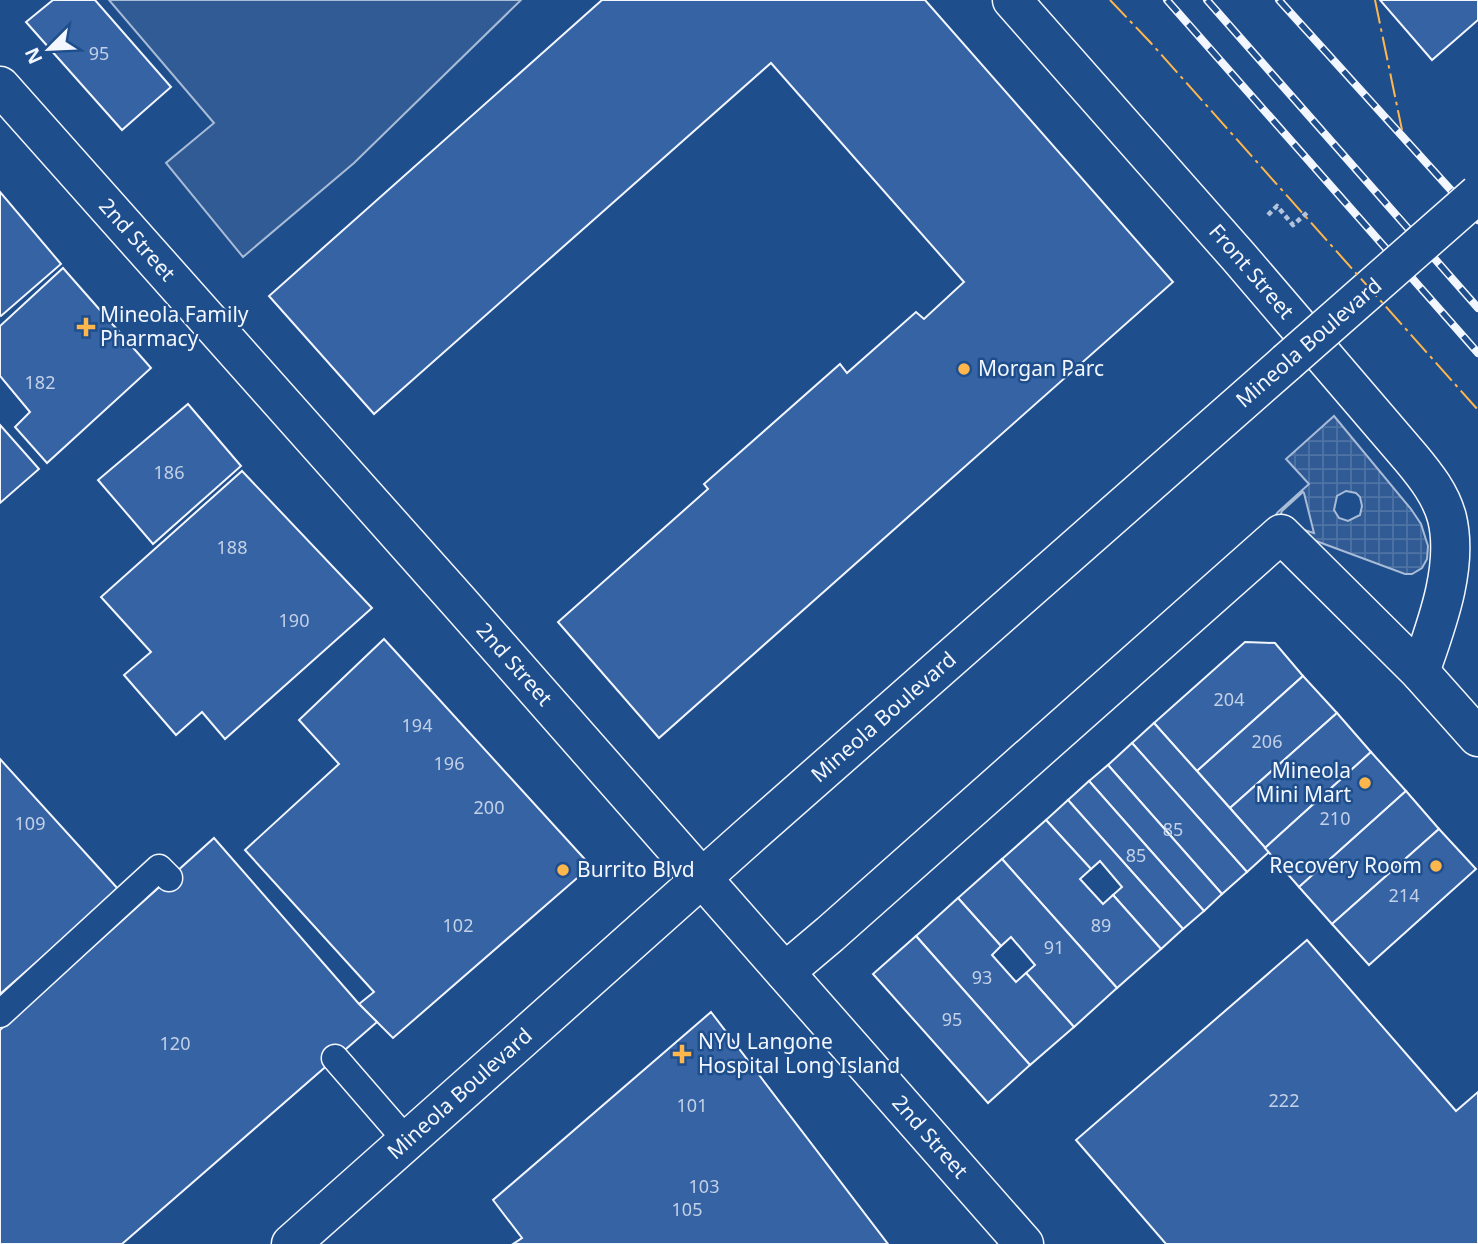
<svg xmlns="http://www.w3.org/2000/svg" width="1478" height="1244" font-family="'Noto Sans',sans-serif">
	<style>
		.parking { fill: #305b95; stroke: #a8bbd7; stroke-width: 2 }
		.plaza { fill: url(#plaza-grid); stroke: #a8bbd7; stroke-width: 2; fill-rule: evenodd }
		.building { fill: #3563a3; stroke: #f2f6ff; stroke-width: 2 }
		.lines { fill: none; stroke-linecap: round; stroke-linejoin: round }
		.lane-casing { stroke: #f2f6ff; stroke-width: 29 }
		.street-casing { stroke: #f2f6ff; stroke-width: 41 }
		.secondary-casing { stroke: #f2f6ff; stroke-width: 41 }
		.path { stroke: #b3c4dc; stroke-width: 4.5; stroke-dasharray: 5 3.5; stroke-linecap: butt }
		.lane { stroke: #1f4e8c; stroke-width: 26 }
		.street { stroke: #1f4e8c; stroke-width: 38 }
		.secondary { stroke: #1f4e8c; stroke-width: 38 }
		.rail-casing { stroke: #f2f6ff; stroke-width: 8 }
		.rail { stroke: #1f4e8c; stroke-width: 5; stroke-dasharray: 16; stroke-linecap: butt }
		.secondary-bridge-casing { stroke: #f2f6ff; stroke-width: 41; stroke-linecap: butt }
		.secondary-bridge { stroke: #1f4e8c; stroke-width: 38 }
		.power { stroke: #ffb74d; stroke-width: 2; stroke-dasharray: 24 5 3.5 5; stroke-linecap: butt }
		.poi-dot { fill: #ffb74d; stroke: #1f4e8c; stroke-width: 2.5 }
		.labels { text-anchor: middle; stroke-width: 5; stroke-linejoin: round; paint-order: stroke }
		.number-label { font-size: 18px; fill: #c3d1e8 }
		.street-label { font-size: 21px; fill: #f2f6ff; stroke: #1f4e8c }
		.poi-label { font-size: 21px; fill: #f2f6ff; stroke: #1f4e8c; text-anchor: start }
	</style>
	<defs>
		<pattern id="plaza-grid" width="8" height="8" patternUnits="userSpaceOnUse" patternTransform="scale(1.75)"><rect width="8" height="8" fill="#305b95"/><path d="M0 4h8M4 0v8" fill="none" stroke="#4e73a5"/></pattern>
	</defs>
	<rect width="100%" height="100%" fill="#1f4e8c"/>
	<path class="parking" d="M109,0H521L354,163L243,257L166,163L214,123Z"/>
	<path class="plaza" d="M1334,416L1411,509L1421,524L1428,546L1427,559L1422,568L1412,574H1405L1273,525L1275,516L1278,512L1309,484L1286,459ZM1346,491L1356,493L1360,497L1362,506L1360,515L1348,521L1339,518L1334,510L1337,496ZM1303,492L1304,493L1314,533L1278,522L1282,511Z"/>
	<g class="building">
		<path d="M53,0H95L171,87L122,130L26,22Z"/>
		<path d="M602,0H925L1173,282L659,738L558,622L708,489L704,484L840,364L847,373L916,312L924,319L964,282L771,63L374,414L269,296Z"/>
		<path d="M1380,0H1478V20L1432,60Z"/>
		<path d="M0,192L61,264L1,316L0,315Z"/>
		<path d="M63,268L151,368L47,463L15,427L30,412L0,376V326Z"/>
		<path d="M188,404L241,466L153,544L98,480Z"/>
		<path d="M0,425L39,469L0,503Z"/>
		<path d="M242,471L372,608L225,739L202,712L176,735L124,675L151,652L101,597Z"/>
		<path d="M384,639L591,866L393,1038L359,1004L374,992L245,850L339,764L299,720Z"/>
		<path d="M1245,642L1275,643L1303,676L1197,771L1154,723Z"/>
		<path d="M1303,676L1337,713L1230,808L1197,771Z"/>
		<path d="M1337,713L1371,752L1265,848L1230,808Z"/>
		<path d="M1154,723L1269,852L1247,872L1132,743Z"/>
		<path d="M1132,743L1247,872L1222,894L1108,765Z"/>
		<path d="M1371,752L1406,791L1299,887L1265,848Z"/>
		<path d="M0,759L119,890L0,994Z"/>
		<path d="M1108,765L1222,894L1204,911L1089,781Z"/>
		<path d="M1089,781L1204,911L1183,929L1068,800Z"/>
		<path d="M1406,791L1439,829L1332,924L1299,887Z"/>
		<path d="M1068,800L1183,929L1161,949L1113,895L1122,887L1100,861L1091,869L1046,820Z"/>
		<path d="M1046,820L1091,869L1080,879L1103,904L1113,895L1161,949L1117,988L1002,859Z"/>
		<path d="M1439,829L1476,869L1369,965L1332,924Z"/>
		<path d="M214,838L359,1004L377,1022L122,1244H0V1030Z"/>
		<path d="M1002,859L1117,988L1074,1027L1026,973L1035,965L1011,937L1001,946L958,898Z"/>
		<path d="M958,898L1001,946L992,955L1016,982L1026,973L1074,1027L1030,1065L916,936Z"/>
		<path d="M916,936L1030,1065L988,1103L873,974Z"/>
		<path d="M1307,940L1456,1111L1478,1092V1244H1166L1076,1140Z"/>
		<path d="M711,1012L888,1244H513L522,1238L493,1200Z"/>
	</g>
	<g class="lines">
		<g class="lane-casing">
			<g id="lane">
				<path d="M0,1014L159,868L169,878"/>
				<path d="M335,1058L407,1141"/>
			</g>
		</g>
		<g class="street-casing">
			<g id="street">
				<path id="s1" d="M1012,0L1238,256L1411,458C1426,476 1441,495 1447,518C1459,567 1436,626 1420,672"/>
				<path id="s2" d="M702,878L1024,1244"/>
				<path d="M785,972L830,934L1281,534L1420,672L1478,737"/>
			</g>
		</g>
		<g class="secondary-casing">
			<g id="secondary">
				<path id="s3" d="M0,86L460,603L702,878"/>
				<path id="s4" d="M291,1244L516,1044L749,836L1287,362"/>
			</g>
		</g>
		<path class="path" d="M1268,215L1277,206L1293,225L1309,211"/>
		<use href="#lane" class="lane"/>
		<use href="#street" class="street"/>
		<use href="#secondary" class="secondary"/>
		<g class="rail-casing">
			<g id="rail">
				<path d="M1167,0L1478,353"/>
				<path d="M1207,0L1478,308"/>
				<path d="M1279,0L1478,220"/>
			</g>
		</g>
		<use href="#rail" class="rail"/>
		<g class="secondary-bridge-casing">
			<path id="secondary-bridge" d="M1287,362L1478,194"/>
		</g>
		<use href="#secondary-bridge" class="secondary-bridge"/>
		<g class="power">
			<path d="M1110,0L1150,42L1478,410"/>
			<path d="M1375,0L1402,130"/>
		</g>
	</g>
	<g class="poi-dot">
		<path d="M82.5 316.5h7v7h7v7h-7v7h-7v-7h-7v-7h7z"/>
		<circle cx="964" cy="369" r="7"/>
		<circle cx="1365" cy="783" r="7"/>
		<circle cx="1436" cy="866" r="7"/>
		<circle cx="563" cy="870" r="7"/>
		<path d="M678.5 1043.5h7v7h7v7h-7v7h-7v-7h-7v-7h7z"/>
	</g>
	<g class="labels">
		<g class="number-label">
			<text x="99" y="60">95</text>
			<text x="40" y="389">182</text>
			<text x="169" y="479">186</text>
			<text x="232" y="554">188</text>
			<text x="294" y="627">190</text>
			<text x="1229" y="706">204</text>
			<text x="417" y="732">194</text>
			<text x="1267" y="748">206</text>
			<text x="449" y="770">196</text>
			<text x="489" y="814">200</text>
			<text x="1335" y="825">210</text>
			<text x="30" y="830">109</text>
			<text x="1173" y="836">85</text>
			<text x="1136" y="862">85</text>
			<text x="1404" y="902">214</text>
			<text x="458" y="932">102</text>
			<text x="1101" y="932">89</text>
			<text x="1054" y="954">91</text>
			<text x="982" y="984">93</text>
			<text x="952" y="1026">95</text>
			<text x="175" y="1050">120</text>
			<text x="1284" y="1107">222</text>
			<text x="692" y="1112">101</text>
			<text x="704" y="1193">103</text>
			<text x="687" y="1216">105</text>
		</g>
		<g class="street-label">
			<text dy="7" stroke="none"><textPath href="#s3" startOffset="206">2nd Street</textPath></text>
			<text dy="7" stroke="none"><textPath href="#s1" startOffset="362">Front Street</textPath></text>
			<text transform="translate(1309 343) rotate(-41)" y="7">Mineola Boulevard</text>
			<text dy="7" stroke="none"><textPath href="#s3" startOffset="774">2nd Street</textPath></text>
			<text dy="7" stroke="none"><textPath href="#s4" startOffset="793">Mineola Boulevard</textPath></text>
			<text dy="7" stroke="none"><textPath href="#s4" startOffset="226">Mineola Boulevard</textPath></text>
			<text dy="7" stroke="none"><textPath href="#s2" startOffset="345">2nd Street</textPath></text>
		</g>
		<g class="poi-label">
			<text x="100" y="322">Mineola Family<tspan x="100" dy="24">Pharmacy</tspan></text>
			<text x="978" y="376">Morgan Parc</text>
			<text x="1351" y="778" text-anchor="end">Mineola<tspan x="1351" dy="24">Mini Mart</tspan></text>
			<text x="1422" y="873" text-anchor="end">Recovery Room</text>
			<text x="577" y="877">Burrito Blvd</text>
			<text x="698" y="1049">NYU Langone<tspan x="698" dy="24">Hospital Long Island</tspan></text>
		</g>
	</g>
	<g transform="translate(49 49) rotate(246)" stroke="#1f4e8c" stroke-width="5" paint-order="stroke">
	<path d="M0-5L12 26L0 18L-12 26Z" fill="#f2f6ff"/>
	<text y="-10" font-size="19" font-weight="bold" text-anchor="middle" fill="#f2f6ff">N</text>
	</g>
</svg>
